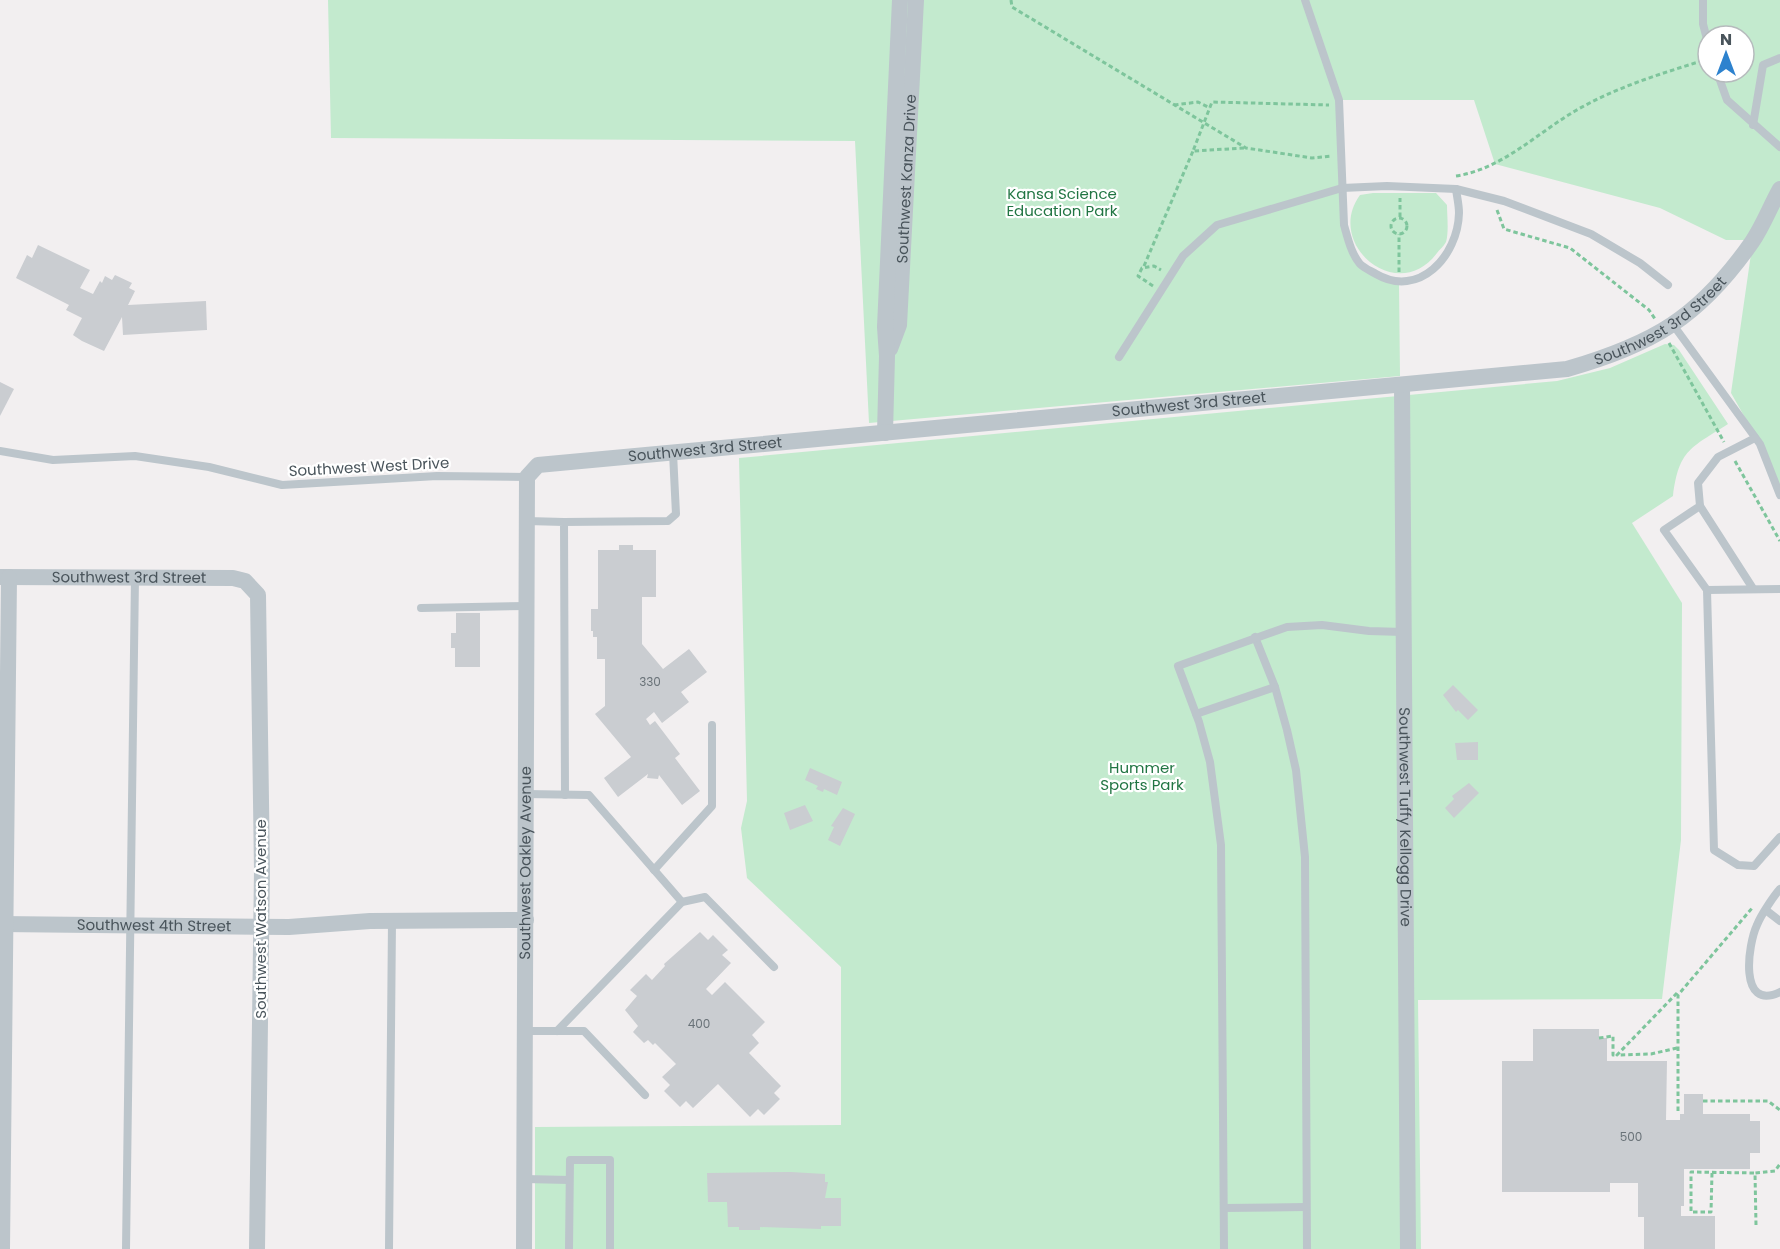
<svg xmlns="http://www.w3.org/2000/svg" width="1780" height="1249" font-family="Poppins,sans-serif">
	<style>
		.green { fill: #c3eace; fill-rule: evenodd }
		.building { fill: #cacdd1 }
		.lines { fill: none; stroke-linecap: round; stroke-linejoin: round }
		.path { stroke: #7ec59c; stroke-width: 3; stroke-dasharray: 4.5 3; stroke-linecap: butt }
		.lane { stroke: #bcc5cb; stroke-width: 8 }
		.street { stroke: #bcc5cb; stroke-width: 16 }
		.labels { text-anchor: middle; stroke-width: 4.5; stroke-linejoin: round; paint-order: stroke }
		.number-label { font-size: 12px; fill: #697278 }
		.street-label { font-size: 15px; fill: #49545b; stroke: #fff }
		.park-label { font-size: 15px; fill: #217543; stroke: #fff }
	</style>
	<rect width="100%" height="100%" fill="#f2eff0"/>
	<g class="green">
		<path d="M328,0H1780V495L1760,444L1731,393L1753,240H1726L1660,208L1495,164L1474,100H1340L1344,225L1361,265L1399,284L1400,376L869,423L855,141L331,138ZM1708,36H1744V72H1708Z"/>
		<path d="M1373,193H1436L1447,205C1447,215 1449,232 1446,242C1444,246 1439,250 1437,253C1398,306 1324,244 1360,195Z"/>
		<path d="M1665,344L1674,345L1679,350L1728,424C1691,448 1679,449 1673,496L1632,523L1682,603L1681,840L1662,999L1418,1000L1421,1249H535V1127L841,1125V967L747,878L741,828L747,801L739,458L1557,381L1610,368Z"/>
	</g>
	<g class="building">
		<path d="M38,245L90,270L80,288L93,294L100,281L102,283L105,276L112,280L115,275L132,283L129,288L135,291L128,305L206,301L207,330L123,335L122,317L104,351L82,341L73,335L82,318L66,310L69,305L16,278L27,255L32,258Z"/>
		<path d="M0,382L14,389L0,416Z"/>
		<path d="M619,545H633V550H656V597H642V644L663,669L689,649L707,672L681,692L689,702L662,723L654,712L646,719L650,725L655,721L680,754L675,758L700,791L682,805L659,775L658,779L647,778L648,774L618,797L604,778L631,757L595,714L605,706V659H597V637H593V631H591V609H598V550H619Z"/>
		<path d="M456,613H480V667H455V648H451V633H456Z"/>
		<path d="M1453,685L1478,710L1468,720L1458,710L1456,712L1443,695Z"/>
		<path d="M1478,742V760H1457L1455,743Z"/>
		<path d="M810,768L842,782L837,795L824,789L823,792L816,789L818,786L805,780Z"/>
		<path d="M1469,783L1479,793L1454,818L1445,808L1454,799L1452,796Z"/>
		<path d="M805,805L813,821L790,830L784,813Z"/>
		<path d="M843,808L855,814L840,846L828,840L834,827L831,826Z"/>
		<path d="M700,932L708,940L713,935L728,950L722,955L731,963L706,989L712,995L725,982L765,1022L752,1035L759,1043L749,1053L781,1086L774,1093L780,1099L764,1115L758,1109L750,1117L718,1084L693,1108L686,1101L680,1107L664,1091L670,1085L662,1077L676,1064L655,1043L653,1045L648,1040L644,1043L633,1032L638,1026L625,1010L637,996L630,990L646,974L652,980L665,966L664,964Z"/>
		<path d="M1533,1029H1599V1038H1607V1061H1667L1666,1120H1680V1114H1684V1094H1703V1114H1750V1121H1760V1153H1750V1169H1684V1206H1681V1216H1715V1249H1644V1217H1638V1183H1610V1192H1502V1061H1533Z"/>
		<path d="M791,1172L825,1174V1182H828L825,1198H841V1226H821V1229L760,1227V1230H739V1227H728L727,1202H708L707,1173Z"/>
	</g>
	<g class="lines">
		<g class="path">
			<path d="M1011,0L1012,7L1246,148L1312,158L1332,156"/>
			<path d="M1174,105L1198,102L1210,108"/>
			<path d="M1244,148L1193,151L1212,102L1329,105"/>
			<path d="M1456,176C1502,169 1536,134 1575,111C1616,87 1663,73 1708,59"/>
			<path d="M1497,210L1504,229L1570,248L1649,310L1655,319"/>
			<path d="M1400,217V198"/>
			<circle cx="1399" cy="226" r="8"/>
			<path d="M1144,266L1193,151"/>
			<path d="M1399,272V234"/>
			<path d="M1153,286L1138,276L1142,268L1154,266L1161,270"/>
			<path d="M1669,343L1724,442"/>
			<path d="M1735,461L1780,541"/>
			<path d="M1677,993L1617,1055L1651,1054L1677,1048"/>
			<path d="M1599,1038L1613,1036V1055H1617"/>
			<path d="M1703,1101H1768L1780,1110"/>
			<path d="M1678,1111V995L1753,907"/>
			<path d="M1712,1173L1711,1212H1691V1172L1755,1173"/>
			<path d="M1756,1225L1755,1173L1775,1171L1780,1164"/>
		</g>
		<g class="lane">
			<path d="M1305,0L1339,100L1344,225C1348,239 1351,253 1360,264C1364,268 1371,271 1376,274C1419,299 1458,256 1459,213C1459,205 1457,197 1456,189"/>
			<path d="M1703,0V24L1708,43"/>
			<path d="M1717,72L1727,100L1780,147"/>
			<path d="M1753,125L1763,65L1780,58"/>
			<path d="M1674,326L1760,444L1780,495"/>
			<path d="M1119,357L1183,256L1217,225L1342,188L1387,186L1456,189L1504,201L1591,234L1640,263L1668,285"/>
			<path d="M1755,438L1718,457L1698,483L1700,506L1664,530L1707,590L1714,850L1738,865L1754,866L1780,837"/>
			<path d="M0,451L53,460L135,456L209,467L282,485L437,476L527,477"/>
			<path d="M1700,506L1752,587"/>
			<path d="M527,521L564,522L565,795"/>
			<path d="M564,522L668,521L676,514L673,453"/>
			<path d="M1707,590L1780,589"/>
			<path d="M421,608L527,606"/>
			<path d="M1255,637L1275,687L1287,730L1296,770L1305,857L1307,1249"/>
			<path d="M1196,714L1275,687"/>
			<path d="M526,794L589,795L682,902"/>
			<path d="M654,870L712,806V725"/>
			<path d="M1780,889C1773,897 1761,915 1757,925C1748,944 1738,1012 1780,992"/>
			<path d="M1767,911L1780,921"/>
			<path d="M525,1031H584L645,1095"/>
			<path d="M557,1031L682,902L705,897L774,967"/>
			<path d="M525,1179L569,1180"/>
			<path d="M1224,1208L1306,1207"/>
			<path d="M126,1249L135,577"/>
			<path d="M389,1249L392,921"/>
			<path d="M569,1249L570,1160H610V1249"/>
			<path d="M1224,1249L1221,845L1210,762L1199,722L1178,666L1287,627L1322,625L1369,631L1403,632"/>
		</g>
		<g class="street">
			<path id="s1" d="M890,349L899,325L916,0"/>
			<path id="s2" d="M1402,385L1408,1249"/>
			<path d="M885,433L887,356L885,327L900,0"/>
			<path id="s3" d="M0,577L233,578L245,581L258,595L262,870L257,1249"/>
			<path id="s4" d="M0,924L289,927L370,921L526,920"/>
			<path d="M2,1249L9,577"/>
			<path id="s5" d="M524,1249L527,477L538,465L1567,369C1653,344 1699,318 1752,242C1763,226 1770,207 1780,189"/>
		</g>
	</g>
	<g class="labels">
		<g class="number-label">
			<text x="650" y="686">330</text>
			<text x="699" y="1028">400</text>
			<text x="1631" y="1141">500</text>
		</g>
		<g class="street-label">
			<text dy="5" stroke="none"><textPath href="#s1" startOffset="172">Southwest Kanza Drive</textPath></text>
			<text dy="5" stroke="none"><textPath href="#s5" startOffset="1928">Southwest 3rd Street</textPath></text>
			<text dy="5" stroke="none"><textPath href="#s5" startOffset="1442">Southwest 3rd Street</textPath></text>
			<text dy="5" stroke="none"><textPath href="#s5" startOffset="956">Southwest 3rd Street</textPath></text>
			<text transform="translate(369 467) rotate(-3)" y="5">Southwest West Drive</text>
			<text dy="5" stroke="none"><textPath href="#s3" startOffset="129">Southwest 3rd Street</textPath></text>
			<text dy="5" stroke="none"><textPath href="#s2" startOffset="432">Southwest Tuffy Kellogg Drive</textPath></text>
			<text dy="5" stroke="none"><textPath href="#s5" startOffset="386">Southwest Oakley Avenue</textPath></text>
			<text transform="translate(261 919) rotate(-90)" y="5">Southwest Watson Avenue</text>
			<text dy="5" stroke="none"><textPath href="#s4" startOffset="154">Southwest 4th Street</textPath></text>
		</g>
		<g class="park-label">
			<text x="1062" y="199">Kansa Science<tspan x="1062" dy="17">Education Park</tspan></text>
			<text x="1142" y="773">Hummer<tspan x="1142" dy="17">Sports Park</tspan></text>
		</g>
	</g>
	<g transform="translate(1726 54)"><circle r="28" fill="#ffffff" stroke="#b6bbbd" stroke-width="1.5"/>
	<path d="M0-4.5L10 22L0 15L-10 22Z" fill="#2d82ce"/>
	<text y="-9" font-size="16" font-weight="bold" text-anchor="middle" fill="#49545b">N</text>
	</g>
</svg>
